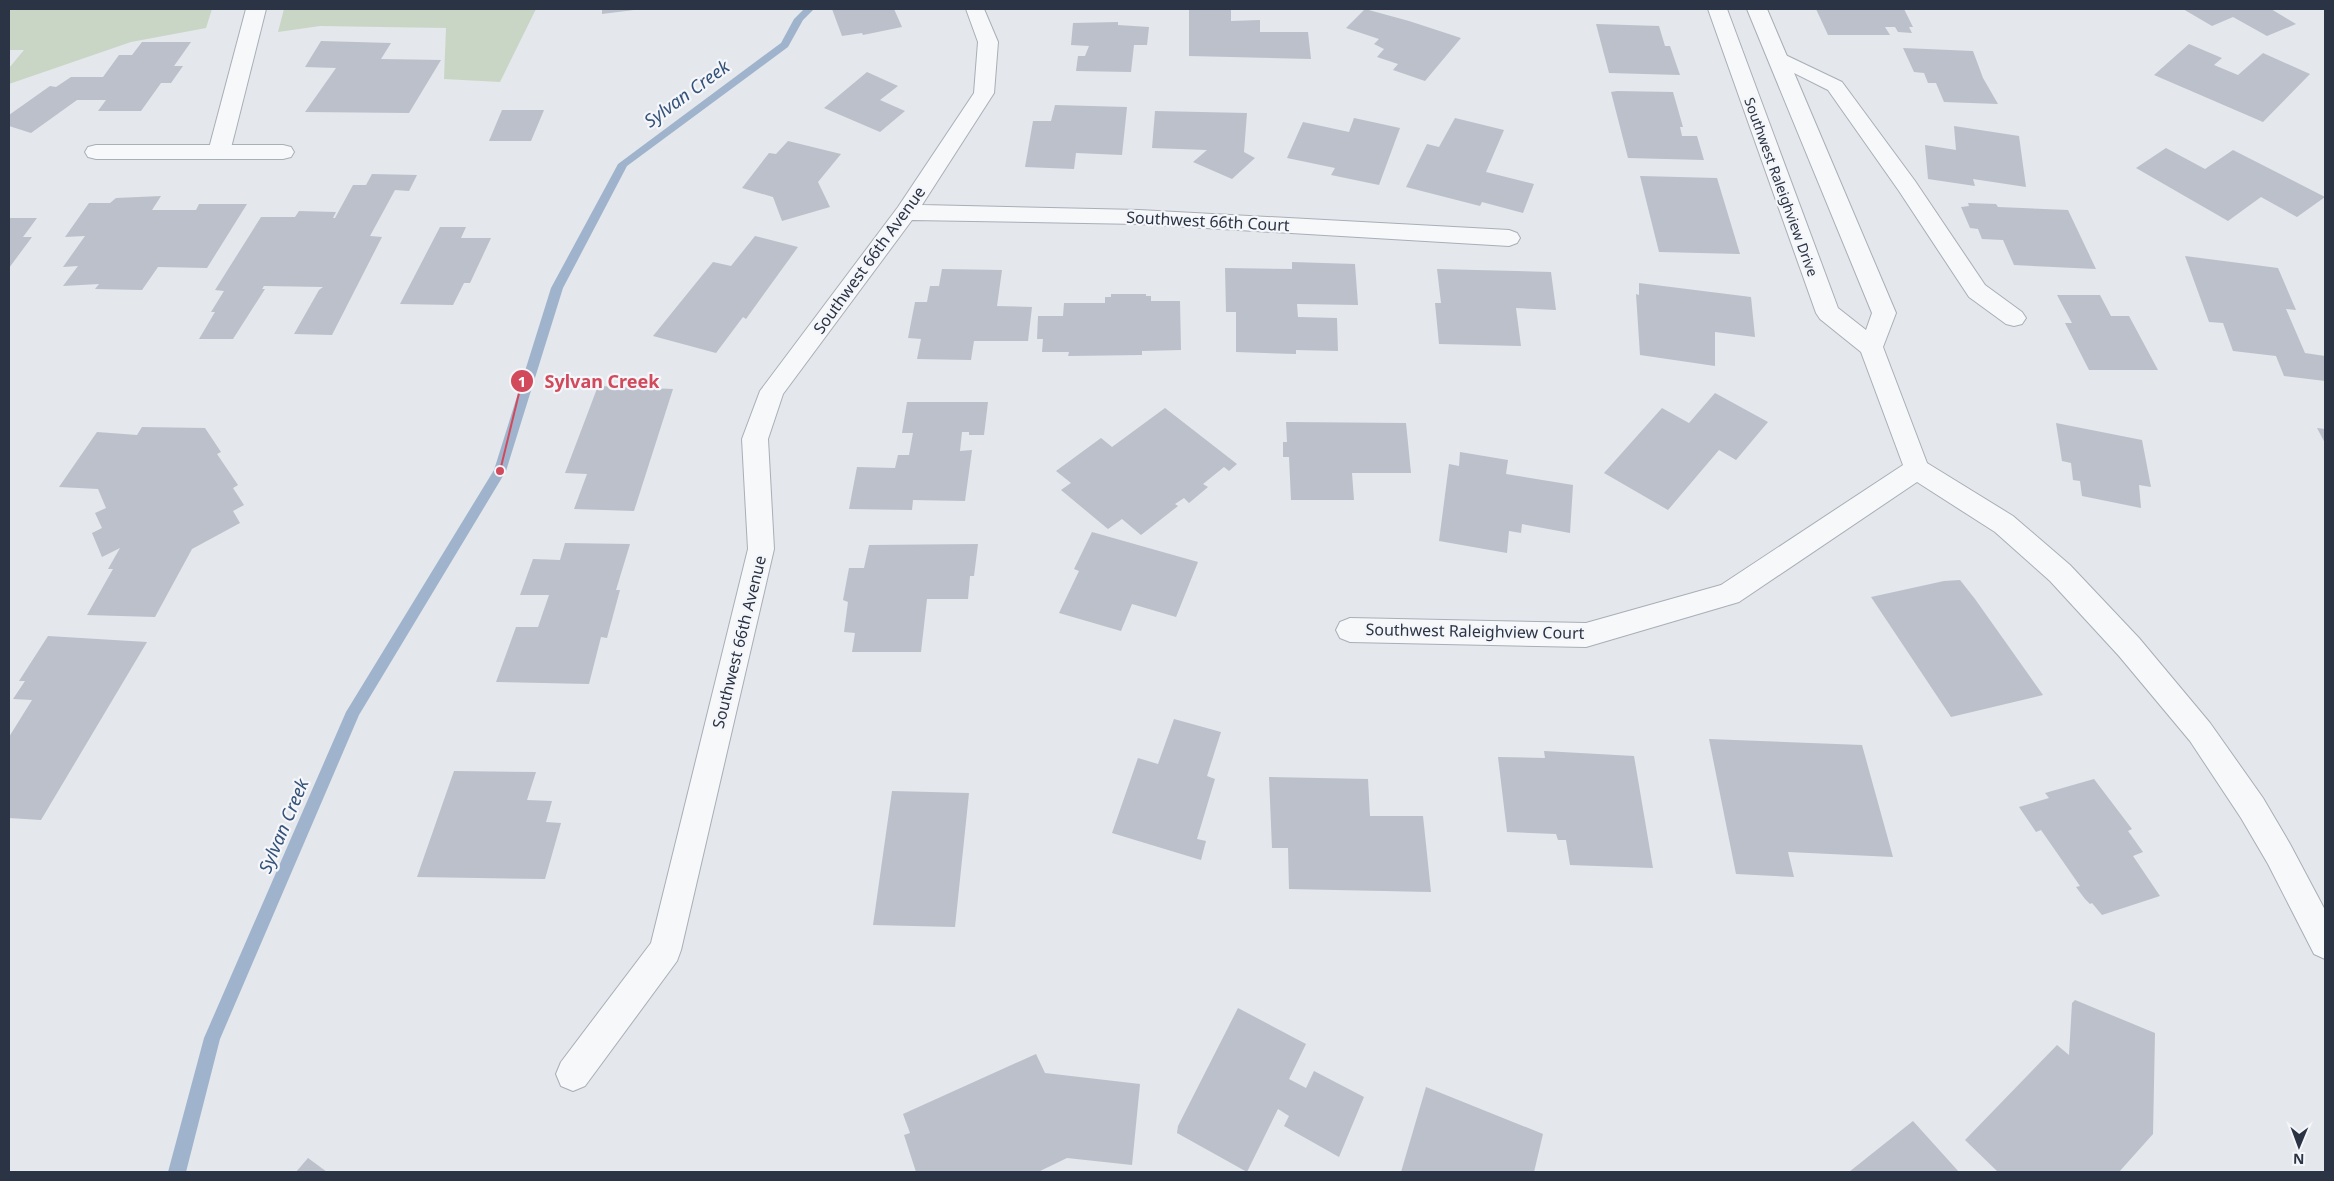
<svg xmlns="http://www.w3.org/2000/svg" width="2334" height="1181" font-family="'Noto Sans',sans-serif">
	<style>
		.green { fill: #c9d6c5 }
		.lines { fill: none; stroke-linecap: round; stroke-linejoin: round }
		.stream { fill: #9fb4cc; fill-rule: evenodd }
		.building { fill: #bbc0ca }
		.service-casing { stroke: #a9aeb7; stroke-width: 2 }
		.minor-casing { stroke: #a9aeb7; stroke-width: 2 }
		.service { fill: #f7f8fa; fill-rule: evenodd }
		.minor { fill: #f7f8fa; fill-rule: evenodd }
		.labels { text-anchor: middle; stroke-width: 4.5; stroke-linejoin: round; paint-order: stroke }
		.far-street-label { font-size: 14px; fill: #2b3445; stroke: #f4f6f9 }
		.street-label { font-size: 16px; fill: #2b3445; stroke: #f4f6f9 }
		.water-label { font-size: 18px; font-style: italic; fill: #34527a; stroke: #f4f6f9 }
		.leader { fill: none; stroke: #d1495b; stroke-width: 2 }
		.callout-dot { fill: #d1495b; stroke: #f4f6f9; stroke-width: 2 }
		.mark-label { font-size: 15px; text-anchor: middle; font-weight: bold; fill: #fff }
		.callout-label { font-size: 18px; text-anchor: middle; font-weight: bold; fill: #d1495b; stroke: #f4f6f9; stroke-width: 4.5; stroke-linejoin: round; paint-order: stroke }
	</style>
	<rect width="100%" height="100%" fill="#e4e7ec"/>
	<g class="green">
		<path d="M9,9H212L206,28L131,42L9,84V68L24,50H9Z"/>
		<path d="M284,9H536L500,82L444,79L446,28L320,26L278,32Z"/>
	</g>
	<g class="lines">
		<path class="stream" d="M804,9H814L803,20L788,47L627,166L563,288L506,471L359,715L220,1039L186,1172H168L204,1038L346,712L494,470L551,288L618,164L781,43L794,19Z"/>
	</g>
	<g class="building">
		<path d="M602,9H634V10L602,14Z"/>
		<path d="M832,9H894L902,27L863,35L862,33L842,36Z"/>
		<path d="M1189,9H1231V21L1260,20V32H1308L1311,59L1189,56Z"/>
		<path d="M1365,9L1409,21L1461,38L1425,81L1393,70L1398,64L1377,57L1384,49L1374,44L1379,39L1346,28Z"/>
		<path d="M1816,9H1904L1913,27H1909L1912,33L1898,32L1895,27H1885L1890,35H1828Z"/>
		<path d="M2183,9H2271L2296,24L2267,36L2233,17L2212,26Z"/>
		<path d="M1118,22V25L1149,27L1147,45H1134L1131,72L1076,71L1078,56H1085L1089,46L1071,45L1073,23Z"/>
		<path d="M1596,24L1659,26L1665,46H1670L1680,75L1609,73Z"/>
		<path d="M321,41L391,43L381,59L441,60L409,113L305,112L336,68L305,67Z"/>
		<path d="M142,42H191L174,66H183L171,83H161L141,111H98L106,100H77L31,133L9,126V115L50,86L56,87L71,77H103L119,55H132Z"/>
		<path d="M2189,44L2222,58L2214,65L2238,75L2263,53L2310,74L2263,122L2154,75Z"/>
		<path d="M1903,48L1973,51L1983,78L1998,104L1944,102L1936,83H1928L1924,73L1914,72Z"/>
		<path d="M867,72L898,86L880,100L905,111L880,132L824,108Z"/>
		<path d="M1617,91L1673,92L1683,127H1680L1682,136H1697L1704,160L1628,158L1611,92Z"/>
		<path d="M1055,105L1127,107L1122,155L1076,153L1074,169L1025,167L1033,121H1051Z"/>
		<path d="M502,110H544L531,141H489Z"/>
		<path d="M1155,111L1247,113L1244,152L1255,158L1232,179L1193,162L1207,150L1152,148Z"/>
		<path d="M1354,118L1400,128L1379,185L1331,175L1335,168L1287,158L1303,122L1349,132Z"/>
		<path d="M1455,118L1504,130L1486,172L1534,184L1523,213L1482,202L1480,206L1406,187L1427,144L1439,147Z"/>
		<path d="M1954,126L2019,136L2026,187L1973,179L1975,186L1928,179L1925,145L1956,150Z"/>
		<path d="M788,141L841,154L818,182L830,207L782,221L773,197L742,188L769,153L776,154Z"/>
		<path d="M2166,148L2205,169L2233,150L2325,197L2297,217L2261,197L2228,221L2136,168Z"/>
		<path d="M372,174L417,175L409,191L395,190L370,236L382,237L332,335L294,334L319,290L323,287L264,286L262,289H265L233,339H199L215,312H211L224,291L215,290L261,217H295L299,211L336,212L333,218H335L353,185H366Z"/>
		<path d="M1640,176L1717,178L1740,254L1659,252Z"/>
		<path d="M161,196L152,210H196L199,204H247L207,268L158,267L142,290L95,289L99,284L63,286L78,266L63,267L85,236L65,237L89,203H110L116,198Z"/>
		<path d="M1968,203L1996,204L1998,207L2068,210L2096,269L2014,265L2003,240L1982,239L1978,229L1970,228L1961,207L1969,206Z"/>
		<path d="M9,218H37L23,237H32L9,268Z"/>
		<path d="M440,227H466L461,238H491L470,283H464L453,305L400,304Z"/>
		<path d="M755,236L798,247L746,319L743,317L716,353L653,336L713,262L731,266Z"/>
		<path d="M2185,256L2278,268L2296,310L2286,309L2305,353L2325,356V381L2284,376L2276,356L2233,351L2223,323L2209,322Z"/>
		<path d="M1292,262L1355,264L1358,305L1297,304L1298,317L1337,318L1338,351L1296,350V354L1236,352V312H1226L1225,268L1292,269Z"/>
		<path d="M942,269L1002,270L997,306L1032,307L1028,341H974L971,360L917,359L921,339L908,338L915,302H927L930,286H939Z"/>
		<path d="M1437,269L1551,272L1556,310L1516,308L1521,346L1439,344L1435,303H1441Z"/>
		<path d="M1639,283L1751,297L1755,337L1715,332V366L1640,355L1636,294L1639,295Z"/>
		<path d="M1111,294H1146V296H1151V301H1180L1181,350L1142,351V355L1068,356L1069,352H1042L1043,339H1037L1038,316H1063L1064,303H1105V297H1111Z"/>
		<path d="M2057,295H2100L2111,316H2129L2158,370H2089L2065,323H2072Z"/>
		<path d="M598,386L673,389L634,511L574,509L587,474L565,473Z"/>
		<path d="M1715,393L1768,422L1736,460L1719,450L1668,510L1604,473L1662,408L1689,423Z"/>
		<path d="M907,402H988L984,435H969V432H962L960,451L972,450L965,501L913,500L912,510L849,509L857,467L895,468L898,455H909L913,433H902Z"/>
		<path d="M1165,408L1237,464L1229,471L1224,467L1203,484L1208,487L1189,503L1184,498L1175,504L1178,506L1141,535L1122,519L1108,529L1061,490L1071,483L1056,471L1101,438L1112,447Z"/>
		<path d="M1286,422L1406,423L1411,473H1352L1354,500H1291L1289,457H1283V442H1287Z"/>
		<path d="M2056,423L2142,440L2151,487L2139,485L2141,508L2082,496L2080,481L2073,480L2071,463L2062,461Z"/>
		<path d="M142,427L205,428L221,452L217,454L238,485L233,488L244,505L233,511L240,523L192,549L155,617L87,615L113,569H108L120,548L102,557L92,533L102,528L95,513L106,508L98,489L59,487L97,432L137,435Z"/>
		<path d="M2317,428L2325,429V443Z"/>
		<path d="M1460,452L1508,460L1506,474L1573,485L1570,533L1522,524L1521,533L1509,531L1507,553L1439,541L1449,464L1459,466Z"/>
		<path d="M1092,532L1198,562L1176,617L1132,604L1121,631L1059,613L1079,571L1074,569Z"/>
		<path d="M565,543L630,544L616,590H620L607,638L601,637L589,684L496,682L516,627H538L549,595H520L533,559L560,560Z"/>
		<path d="M978,544L974,576H970L968,599H927L921,652H852L855,633L844,632L848,602L843,600L849,568H864L869,545Z"/>
		<path d="M1960,580L1975,599L2043,695L1951,717L1871,597L1944,581Z"/>
		<path d="M48,636L147,642L41,820L9,818V737L32,700L13,699L25,681H19Z"/>
		<path d="M1174,719L1221,732L1207,776L1215,779L1197,839L1206,841L1201,860L1112,833L1138,758L1158,764Z"/>
		<path d="M1709,739L1862,745L1893,857L1788,852L1794,877L1736,874Z"/>
		<path d="M1544,751L1634,756L1653,868L1570,865L1566,840H1558L1556,834L1507,832L1498,757L1545,758Z"/>
		<path d="M454,771L536,772L527,800L552,801L546,822L561,823L545,879L417,877Z"/>
		<path d="M1269,777L1368,779L1370,816H1423L1431,892L1289,889L1288,848H1272Z"/>
		<path d="M2094,779L2132,829L2128,831L2143,852L2133,856L2160,896L2102,915L2092,903L2090,904L2085,899L2076,887L2080,886L2041,830L2036,832L2019,807L2049,798L2045,793Z"/>
		<path d="M892,791L969,793L955,927L873,925Z"/>
		<path d="M2075,1000L2155,1033L2153,1134L2119,1172H1998L1965,1140L2057,1045L2069,1055L2072,1003Z"/>
		<path d="M1238,1008L1306,1044L1289,1079L1306,1088L1314,1071L1364,1097L1339,1157L1284,1126L1289,1116L1278,1109L1247,1172L1177,1133L1178,1126Z"/>
		<path d="M1036,1054L1045,1073L1140,1084L1132,1165L1067,1158L1038,1172H916L904,1135L910,1133L903,1114Z"/>
		<path d="M1426,1087L1543,1134L1534,1172H1401Z"/>
		<path d="M1913,1121L1959,1172H1849Z"/>
		<path d="M308,1158L327,1172H296Z"/>
	</g>
	<g class="lines">
		<g class="service-casing">
			<g id="service">
				<path d="M1777,51L1842,82L1915,181L1985,285L2022,312L2026,318L2022,324L2014,326L2006,324L1969,297L1899,191L1828,90L1770,61L1767,57L1770,53Z"/>
				<path d="M96,145H283L291,147L294,152L291,157L283,159H96L88,157L85,152L88,147Z"/>
			</g>
		</g>
		<g class="minor-casing">
			<g id="minor">
				<path d="M246,9H266L230,152L227,157L219,159L211,157L208,152Z"/>
				<path d="M966,9H984L998,42L994,93L922,205L1139,210L1509,230L1517,233L1520,238L1517,243L1509,246L1139,224L912,220L783,394L768,439L774,549L681,950L677,961L585,1086L573,1091L561,1086L556,1074L561,1062L651,943L748,549L742,439L760,391L898,207L974,93L978,42Z"/>
				<path d="M1708,9H1727L1838,308L1866,330L1872,313L1747,9H1767L1896,313L1883,347L1927,463L2013,516L2070,565L2139,638L2210,723L2263,798L2290,844L2325,910V959L2314,954L2268,864L2241,818L2190,741L2119,656L2050,581L1995,532L1917,482L1739,602L1586,647L1350,642L1340,638L1336,630L1340,622L1350,618L1586,623L1721,585L1903,465L1861,352L1820,319L1816,313Z"/>
			</g>
		</g>
		<use href="#service" class="service"/>
		<use href="#minor" class="minor"/>
	</g>
	<g class="labels">
		<g class="far-street-label">
			<text transform="translate(1781 187) rotate(70)" y="5">Southwest Raleighview Drive</text>
		</g>
		<g class="street-label">
			<text transform="translate(1208 221) rotate(3)" y="6">Southwest 66th Court</text>
			<text transform="translate(869 260) rotate(-54)" y="6">Southwest 66th Avenue</text>
			<text transform="translate(1475 631) rotate(1)" y="6">Southwest Raleighview Court</text>
			<text transform="translate(739 642) rotate(-76)" y="6">Southwest 66th Avenue</text>
		</g>
		<g class="water-label">
			<text transform="translate(687 94) rotate(-36)" y="6">Sylvan Creek</text>
			<text transform="translate(284 826) rotate(-67)" y="6">Sylvan Creek</text>
		</g>
	</g>
	<path class="leader" d="M500 471L522 381"/>
	<g class="callout-dot">
		<circle cx="500" cy="471" r="5"/>
		<circle cx="522" cy="381" r="12"/>
	</g>
	<g class="mark-label">
		<text x="522" y="387">1</text>
	</g>
	<g class="callout-label">
		<text x="602" y="388">Sylvan Creek</text>
	</g>
	<rect width="2334" height="1181" fill="none" stroke="#2b3445" stroke-width="20"/>
	<g transform="translate(2299 1146) rotate(181)" stroke="#f4f6f9" stroke-width="4" paint-order="stroke">
	<path d="M0-4L9 19L0 12L-9 19Z" fill="#2b3445"/>
	<text y="-8" font-size="14" font-weight="bold" text-anchor="middle" fill="#2b3445">N</text>
	</g>
</svg>
